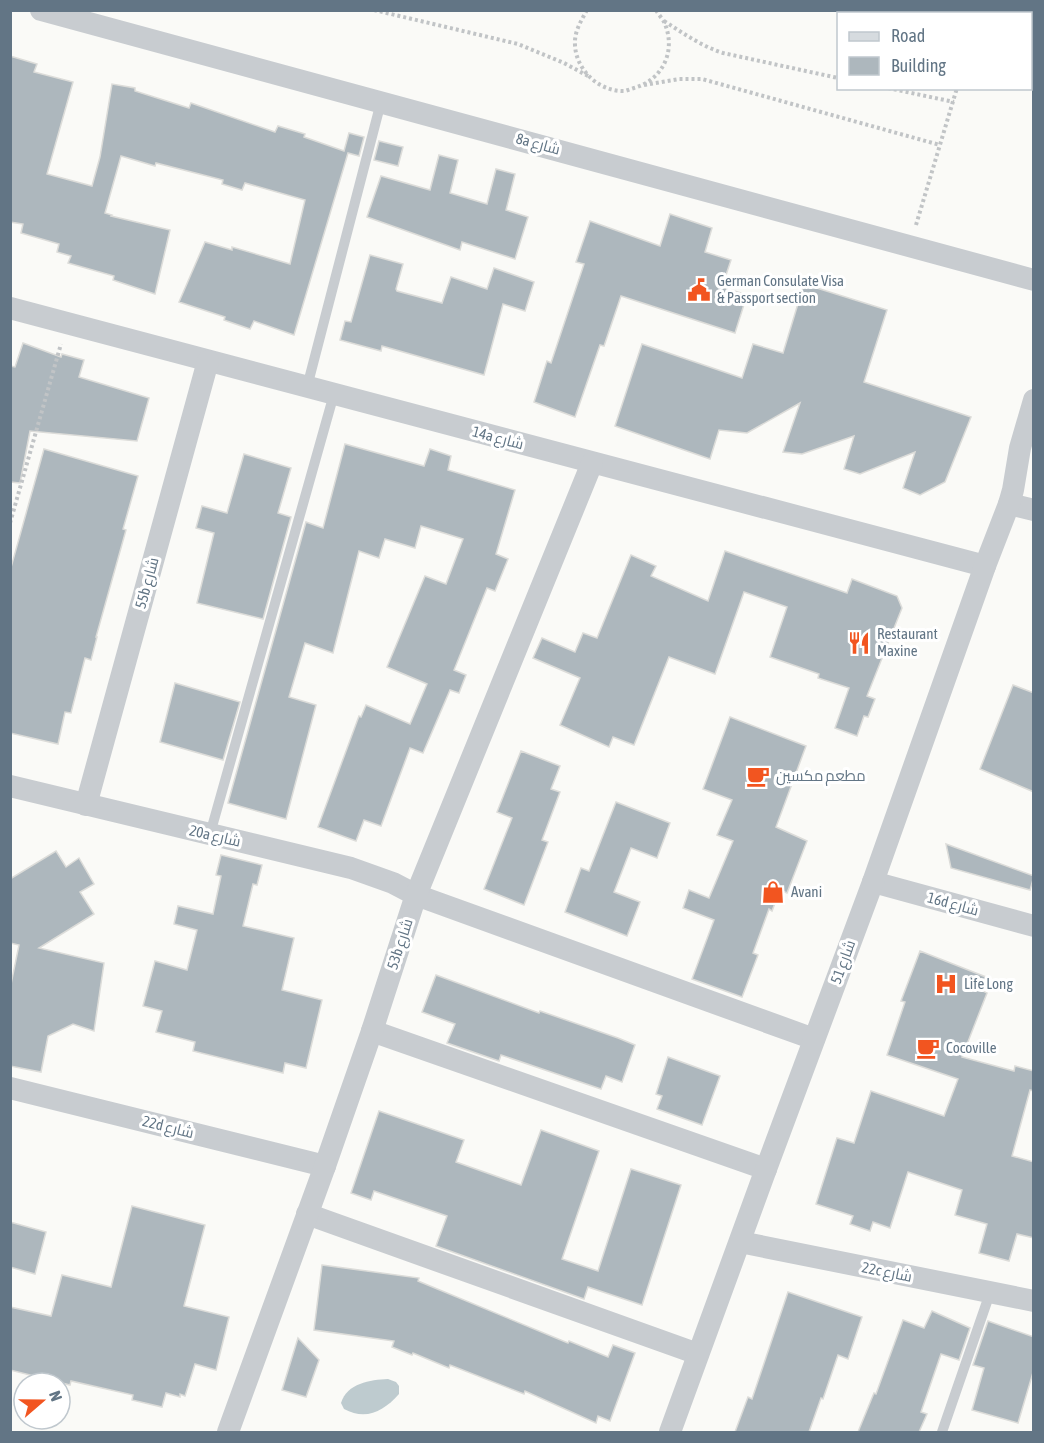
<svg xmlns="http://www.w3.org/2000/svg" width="1044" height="1443" font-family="'Asap Condensed',Cairo,sans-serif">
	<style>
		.water { fill: #becbcf }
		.building { fill: #adb7bd; stroke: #dcdcd9; stroke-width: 1.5 }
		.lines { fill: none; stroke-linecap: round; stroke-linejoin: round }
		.path { stroke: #c1c4c6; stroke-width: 4; stroke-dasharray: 3 3; stroke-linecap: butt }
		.service { stroke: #c8ccd0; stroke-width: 10 }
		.minor { stroke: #c8ccd0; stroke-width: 22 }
		.primary { stroke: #d6dbdf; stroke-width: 33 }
		.labels { text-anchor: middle; stroke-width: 6; stroke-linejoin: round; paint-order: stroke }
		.street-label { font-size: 15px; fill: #627585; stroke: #fff }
		.poi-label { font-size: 15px; fill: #627585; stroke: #fff; text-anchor: start }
	</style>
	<rect width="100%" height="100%" fill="#fafaf7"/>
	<path class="water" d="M388,1379L396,1382L399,1386V1394C384,1411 366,1421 344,1409L341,1403C347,1383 370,1380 388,1379Z"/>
	<g class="building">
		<path d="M10,56L37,64L34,72L73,82L47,174L92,186L100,157L112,84L135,88V91L189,108L191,103L275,132L278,126L305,134L304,137L344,151L349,133L364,137L359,156L348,153L294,335L254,321L250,329L224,320L225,317L179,302L205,242L232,250V247L290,264L305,200L245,183L242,190L222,184L223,180L156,163L155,166L121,156L105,213L112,215L111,216L170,230L155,294L113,280L114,276L68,263L71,256L57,252L59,244L21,233L23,224L10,222Z"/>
		<path d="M379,141L403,147L398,166L374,160Z"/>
		<path d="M439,155L458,160L450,193L487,204L496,169L515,174L506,210L528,217L515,259L462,242L460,250L367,217L381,176L430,190Z"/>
		<path d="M670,214L712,228L705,252L731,260L722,287L747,295L735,333L621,296L604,346L600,345L575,417L534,402L547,361L551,363L584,264L576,262L590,221L660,246Z"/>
		<path d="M370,255L403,264L396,289L397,291L442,303L451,277L487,289L494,268L534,282L525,311L503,304L484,375L382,346L381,351L340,340L345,321L351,322Z"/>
		<path d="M804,284L887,310L864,382L971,417L945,482L920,495L903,488L915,452L860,474L844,469L854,436L802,454L783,452L800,403L747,433L719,430L710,459L615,426L642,344L742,378L753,344L783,353Z"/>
		<path d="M23,343L61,357L62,354L84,360L79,377L149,398L137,441L30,431L20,483L10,482V366L15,367Z"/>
		<path d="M345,444L424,466L430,449L451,456L448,470L515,490L496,554L508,559L495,591L487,588L454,670L466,675L459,693L450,690L423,753L410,748L381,826L364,820L356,841L318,827L359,716L361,717L366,705L410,724L427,684L387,667L425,576L446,584L463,539L421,526L415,548L385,539L379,558L359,551L333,653L305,643L289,697L316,705L286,819L228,803L306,522L323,528Z"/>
		<path d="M44,449L138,476L123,529L126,530L96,637H97L91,660L85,658L71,713L65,712L58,744L10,733V571Z"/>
		<path d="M244,454L291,468L278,513L291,517L263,619L197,603L214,533L196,528L202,506L227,513Z"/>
		<path d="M725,551L847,593L852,579L897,596L902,608L867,696L875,699L868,717L864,716L857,736L835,728L849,688L818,678L819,674L770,657L787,607L744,592L715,674L669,657L634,745L613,737L609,747L560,725L580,678L533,658L542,638L575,652L583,633L597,638L631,555L656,566L651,576L708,601Z"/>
		<path d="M175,683L240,702L223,760L160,742Z"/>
		<path d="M1013,685L1034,693V792L980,769Z"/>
		<path d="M730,717L806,746L776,827L807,841L787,893L780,890L772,911L769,909L753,953L758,955L742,997L692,979L714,920L683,908L689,890L709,898L733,841L717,835L732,800L703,789Z"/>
		<path d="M521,751L560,766L551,789L560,792L542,840L548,842L524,905L484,889L512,818L497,812Z"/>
		<path d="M616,802L670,823L657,858L631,848L614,892L640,902L627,936L565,912L581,868L589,871Z"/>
		<path d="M946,844L1034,876L1030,890L951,868Z"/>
		<path d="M56,851L66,867L79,858L94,884L80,892L94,914L39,948L104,963L94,1031L73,1024L48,1036L41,1072L10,1066V989L19,945L10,943V879Z"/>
		<path d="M221,855L262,865L257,885L253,884L243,926L294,938L282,990L322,1000L306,1068L285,1063L283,1073L193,1051L195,1042L156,1032L162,1011L143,1006L155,961L187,970L197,930L174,924L178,906L213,914L221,876L216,875Z"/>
		<path d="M920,951L986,977L981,990L987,993L962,1057L1014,1071L1015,1066L1034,1071V1091L1030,1090L1012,1156L1034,1162V1238L1017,1234L1009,1261L979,1253L987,1224L955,1215L962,1190L908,1172L890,1228L873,1222L870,1231L850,1224L853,1216L816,1204L837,1138L854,1143L871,1091L944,1116L958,1079L887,1055L905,1002L901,1001Z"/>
		<path d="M436,975L539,1013L540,1011L618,1038L635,1045L622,1082L606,1076L601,1089L501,1055L499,1061L447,1043L455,1024L422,1012Z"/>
		<path d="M668,1057L720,1076L702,1125L657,1109L662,1096L656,1094Z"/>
		<path d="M379,1111L464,1140L456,1162L521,1185L541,1130L599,1151L562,1259L598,1271L631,1169L681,1185L642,1305L588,1287L584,1299L436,1246L447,1216L374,1191L371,1200L351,1193Z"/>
		<path d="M132,1206L205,1225L184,1306L229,1317L216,1370L195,1364L185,1396L180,1394V1397L166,1393L162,1407L132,1400L133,1395L71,1381L70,1385L10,1370V1307L51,1316L62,1275L111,1287Z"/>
		<path d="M10,1222L46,1232L35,1274L10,1267Z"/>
		<path d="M322,1265L419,1278L418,1281L568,1343L569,1341L608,1357L613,1345L635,1353L610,1421L598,1416L596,1423L525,1391L524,1394L450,1365L449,1368L413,1353L412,1355L392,1347L394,1341L314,1330Z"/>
		<path d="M788,1292L862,1317L848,1359L838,1355L823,1399L821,1398L809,1432H735L748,1397L752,1399Z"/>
		<path d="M932,1311L970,1328L959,1360L941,1354L921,1412L927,1414L919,1432H858L874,1393L876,1394L903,1320L924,1328Z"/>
		<path d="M988,1321L1034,1337V1369L1018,1423L972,1410L984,1368L973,1365Z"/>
		<path d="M298,1338L319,1360L306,1397L282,1390Z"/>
	</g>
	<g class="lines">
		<g class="path">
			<path d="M374,10L518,44L564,63L588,76"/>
			<path d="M587,10C581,21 574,32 575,45C576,70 599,92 625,91C628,90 631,89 634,88C663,80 677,50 664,22C662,18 658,14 656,10"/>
			<path d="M977,14L978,10"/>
			<path d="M664,21C683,33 701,46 723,53L838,78"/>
			<path d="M644,85L679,79H702L940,145"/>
			<path d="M888,88L954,102"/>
			<path d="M916,225L957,88"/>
			<path d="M10,523L61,344"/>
		</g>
		<g class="service">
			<path d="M307,387L381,102"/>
			<path d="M210,834L334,394"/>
			<path d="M942,1432L990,1293"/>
		</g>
		<g class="minor">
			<path d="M41,10L1034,280"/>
			<path d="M10,308L985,566"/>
			<path d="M1009,504L1034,510"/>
			<path d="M10,786L351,868L393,883L416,895L814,1039"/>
			<path d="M86,805L208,361"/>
			<path d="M873,882L1034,926"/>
			<path d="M372,1031L766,1169"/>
			<path d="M10,1088L325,1166"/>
			<path d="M307,1214L698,1354"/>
			<path d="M740,1242L1034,1301"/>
			<path d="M228,1432L325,1166L372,1031L416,895L592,463"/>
			<path d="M670,1432L766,1169L873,882L985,566L1009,504L1013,490L1020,448L1034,400"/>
		</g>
		<g class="primary">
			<path d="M1012,10L1023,14"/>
			<path d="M1030,35L1034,38"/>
		</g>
	</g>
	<defs>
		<g id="civic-bare" transform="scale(1.8)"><path d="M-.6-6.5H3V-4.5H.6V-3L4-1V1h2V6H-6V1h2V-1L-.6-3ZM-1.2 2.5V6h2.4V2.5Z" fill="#f25520" stroke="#fff" stroke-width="2.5" paint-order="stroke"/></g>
		<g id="restaurant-bare" transform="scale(1.8)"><path d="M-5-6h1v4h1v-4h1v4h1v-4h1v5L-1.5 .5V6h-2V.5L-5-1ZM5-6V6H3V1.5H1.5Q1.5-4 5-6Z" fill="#f25520" stroke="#fff" stroke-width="2.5" paint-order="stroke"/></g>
		<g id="cafe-bare" transform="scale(1.8)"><path d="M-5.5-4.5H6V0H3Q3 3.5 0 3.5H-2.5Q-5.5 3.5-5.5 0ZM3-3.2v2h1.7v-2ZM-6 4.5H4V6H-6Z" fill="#f25520" stroke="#fff" stroke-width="2.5" paint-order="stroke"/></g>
		<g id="shop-bare" transform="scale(1.8)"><path d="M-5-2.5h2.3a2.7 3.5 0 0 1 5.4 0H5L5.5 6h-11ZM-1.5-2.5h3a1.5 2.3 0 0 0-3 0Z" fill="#f25520" stroke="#fff" stroke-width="2.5" paint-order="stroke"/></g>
		<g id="hospital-bare" transform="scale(1.8)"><path d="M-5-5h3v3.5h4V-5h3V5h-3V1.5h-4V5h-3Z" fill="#f25520" stroke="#fff" stroke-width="2.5" paint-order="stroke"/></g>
	</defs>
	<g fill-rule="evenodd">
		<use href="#civic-bare" x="699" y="290"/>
		<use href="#restaurant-bare" x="859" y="643"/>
		<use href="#cafe-bare" x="758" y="776"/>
		<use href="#shop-bare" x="773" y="892"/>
		<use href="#hospital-bare" x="946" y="984"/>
		<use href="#cafe-bare" x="928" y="1048"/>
	</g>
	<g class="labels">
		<g class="street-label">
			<text transform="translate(538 144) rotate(15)" y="5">8a شارع</text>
			<text transform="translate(498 438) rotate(15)" y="5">14a شارع</text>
			<text transform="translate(147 583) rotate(-75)" y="5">55b شارع</text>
			<text transform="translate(215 836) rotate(13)" y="5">20a شارع</text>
			<text transform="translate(953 904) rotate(15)" y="5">16d شارع</text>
			<text transform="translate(400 944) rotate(-72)" y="5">53b شارع</text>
			<text transform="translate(843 962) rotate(-70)" y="5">شارع 51</text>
			<text transform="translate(168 1127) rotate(14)" y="5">22d شارع</text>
			<text transform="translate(887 1272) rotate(11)" y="5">22c شارع</text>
		</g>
		<g class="poi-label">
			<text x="717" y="286">German Consulate Visa<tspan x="717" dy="17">&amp; Passport section</tspan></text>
			<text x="877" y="639">Restaurant<tspan x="877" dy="17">Maxine</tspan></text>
			<text x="776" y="781">مطعم مكسين</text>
			<text x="791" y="897">Avani</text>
			<text x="964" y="989">Life Long</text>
			<text x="946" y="1053">Cocoville</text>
		</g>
	</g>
	<rect width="1044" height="1443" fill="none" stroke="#627585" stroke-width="24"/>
	<rect x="837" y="12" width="195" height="78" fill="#ffffff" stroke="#c0c8ce" stroke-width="1.5"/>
	<rect x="849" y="32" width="30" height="9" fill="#d6dbdf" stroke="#c0c8ce" stroke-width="1.5"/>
	<text x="891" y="42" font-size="18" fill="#627585">Road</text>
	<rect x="849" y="57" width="30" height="18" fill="#adb7bd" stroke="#c0c8ce" stroke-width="1.5"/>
	<text x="891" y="72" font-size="18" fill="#627585">Building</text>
	<g transform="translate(42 1401) rotate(70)"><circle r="28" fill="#ffffff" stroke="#c0c8ce" stroke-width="1.5"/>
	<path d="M0-4.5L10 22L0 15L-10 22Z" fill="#f25520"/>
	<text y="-9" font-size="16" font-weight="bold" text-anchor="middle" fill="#627585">N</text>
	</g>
</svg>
